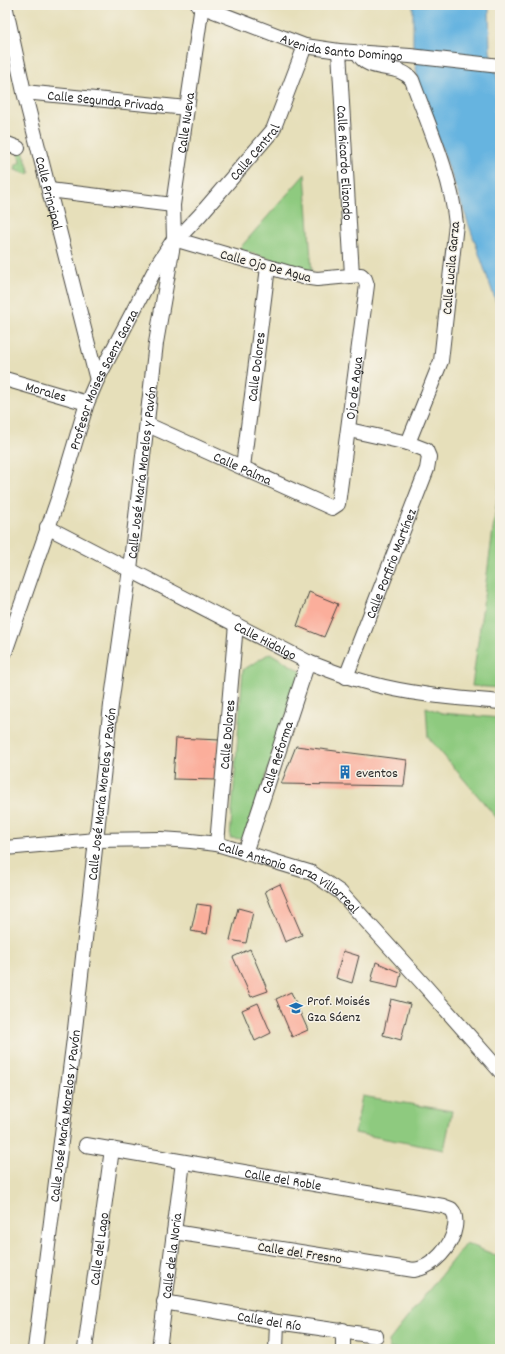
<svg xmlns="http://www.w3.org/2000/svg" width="505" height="1354" font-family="Dekko,sans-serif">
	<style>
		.green { fill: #8eca7f; stroke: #5c7a55 }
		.water { fill: #66b4e0; stroke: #487086 }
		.building { fill: #fbae9b }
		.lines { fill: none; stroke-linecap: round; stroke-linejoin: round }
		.minor-casing { stroke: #474640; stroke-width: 16 }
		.minor { stroke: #fff; stroke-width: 14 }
		.labels { text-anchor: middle; stroke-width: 3; stroke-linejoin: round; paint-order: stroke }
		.street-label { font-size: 14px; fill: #2b2b2b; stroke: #f7f3e8 }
		.poi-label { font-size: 14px; fill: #2b2b2b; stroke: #f7f3e8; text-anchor: start }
	</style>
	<rect width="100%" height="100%" fill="#f7f3e8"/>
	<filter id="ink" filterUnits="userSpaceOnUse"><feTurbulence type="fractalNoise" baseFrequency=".025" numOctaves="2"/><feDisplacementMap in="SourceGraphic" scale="8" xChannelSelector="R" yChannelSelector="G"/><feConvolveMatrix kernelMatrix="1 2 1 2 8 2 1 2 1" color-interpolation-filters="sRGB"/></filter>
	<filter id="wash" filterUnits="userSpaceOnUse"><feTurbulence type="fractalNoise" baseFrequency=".012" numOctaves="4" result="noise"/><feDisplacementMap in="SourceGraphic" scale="16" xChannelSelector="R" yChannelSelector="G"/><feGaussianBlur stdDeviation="0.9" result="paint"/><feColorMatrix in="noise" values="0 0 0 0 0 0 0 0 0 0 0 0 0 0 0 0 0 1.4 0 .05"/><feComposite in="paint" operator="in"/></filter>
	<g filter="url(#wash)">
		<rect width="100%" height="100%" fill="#e6dfba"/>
		<g class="green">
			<path d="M22,147L30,173L27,174L15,170L16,165L20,162L18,148Z"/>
			<path d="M305,174L312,272L239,249Z"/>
			<path d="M500,478V688L472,686Z"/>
			<path d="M270,653L302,672L244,839L230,838L243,670Z"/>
			<path d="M426,707L442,713L500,718V822L428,737Z"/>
			<path d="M362,1096L452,1111L444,1150L355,1133Z"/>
			<path d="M466,1243L500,1257V1349H389V1341Z"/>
		</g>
		<path class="water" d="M413,5H489L490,51L500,89V313L418,81L413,46Z"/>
		<g id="blocks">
			<g class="building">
				<path d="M309,592L338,604L324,637L297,626Z"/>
				<path d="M176,738L220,740L217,780L173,779Z"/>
				<path d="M296,746L407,760L404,786L281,784Z"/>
				<path d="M280,884L302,935L285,942L265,891Z"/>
				<path d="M197,904L211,906L207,934L191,931Z"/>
				<path d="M238,908L253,912L246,943L230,940Z"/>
				<path d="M250,949L268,991L251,997L233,957Z"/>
				<path d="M343,951L359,956L352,983L336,978Z"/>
				<path d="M376,962L401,973L398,988L371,982Z"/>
				<path d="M291,992L308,1030L292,1037L276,999Z"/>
				<path d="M391,999L410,1004L401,1040L383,1035Z"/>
				<path d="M258,1003L271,1033L255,1041L242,1010Z"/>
			</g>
		</g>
	</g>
	<g filter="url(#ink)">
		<use href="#blocks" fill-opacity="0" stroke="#474640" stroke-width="1"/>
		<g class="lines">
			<g class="minor-casing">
				<g id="minor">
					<path id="s1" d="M5,5L24,92L97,380"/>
					<path id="s2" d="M198,5L305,46L339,51L410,56L500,66"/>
					<path id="s3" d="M339,51L352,275"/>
					<path d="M358,53C368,74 399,62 412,80C429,127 451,174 456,224L441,361L408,443"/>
					<path id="s4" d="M24,92L187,108"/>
					<path d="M5,143L18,148"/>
					<path d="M49,190L173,205"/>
					<path id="s5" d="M5,379L87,403"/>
					<path id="s6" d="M148,425L332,508L338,504L367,285L365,279L361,275L317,279L303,277L174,239"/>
					<path id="s7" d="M243,467L268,267"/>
					<path id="s8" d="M47,527L308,662C329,670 348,678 369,683C412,695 456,698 500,702"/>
					<path id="s9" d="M5,652L59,496L87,403L97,380L159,262L174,239L184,232L200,215L273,130L305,46"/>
					<path id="s10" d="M346,677L427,469L429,457L426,450L408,443L349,430"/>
					<path id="s11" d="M217,844L236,624"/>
					<path id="s12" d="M5,848L96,840L161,839L191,841L217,844L312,873L340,892L426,987L500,1071"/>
					<path id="s13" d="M245,853L308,662"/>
					<path id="s14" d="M86,1145L443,1206L451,1209C456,1214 456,1220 455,1227C452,1246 434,1267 414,1270L174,1232"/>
					<path id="s15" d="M164,1302L277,1322L376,1336"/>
					<path d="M343,1330V1349"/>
					<path id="s16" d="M35,1349L74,1038L111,705L130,569L156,343L174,239L173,205L202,5"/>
					<path id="s17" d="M85,1349L112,1149"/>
					<path id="s18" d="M159,1349L183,1162"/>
					<path d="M276,1349L277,1322"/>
				</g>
			</g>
			<use href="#minor" class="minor"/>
		</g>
	</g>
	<defs>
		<g id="building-bare" transform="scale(1.08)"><path d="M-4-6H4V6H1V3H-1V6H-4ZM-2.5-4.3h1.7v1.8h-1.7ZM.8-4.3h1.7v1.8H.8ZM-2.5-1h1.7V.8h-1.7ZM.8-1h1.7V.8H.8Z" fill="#1f6fb2" stroke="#f7f3e8" stroke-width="2.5" paint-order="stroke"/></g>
		<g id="school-bare" transform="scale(1.08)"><path d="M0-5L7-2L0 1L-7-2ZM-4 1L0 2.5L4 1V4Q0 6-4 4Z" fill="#1f6fb2" stroke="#f7f3e8" stroke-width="2.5" paint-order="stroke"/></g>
	</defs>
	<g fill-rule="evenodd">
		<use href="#building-bare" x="345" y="772"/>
		<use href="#school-bare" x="296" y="1008"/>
	</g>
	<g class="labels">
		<g class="street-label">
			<text dy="5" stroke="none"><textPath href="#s2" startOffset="151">Avenida Santo Domingo</textPath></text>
			<text dy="5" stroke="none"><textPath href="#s4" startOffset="82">Calle Segunda Privada</textPath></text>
			<text dy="5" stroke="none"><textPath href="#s16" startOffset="1236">Calle Nueva</textPath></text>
			<text dy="5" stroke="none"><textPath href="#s9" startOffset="567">Calle Central</textPath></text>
			<text dy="5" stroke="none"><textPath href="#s3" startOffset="112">Calle Ricardo Elizondo</textPath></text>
			<text dy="5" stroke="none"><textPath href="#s1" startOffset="193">Calle Principal</textPath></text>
			<text transform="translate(266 265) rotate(15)" y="5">Calle Ojo De Agua</text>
			<text transform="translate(450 268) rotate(-85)" y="5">Calle Lucila Garza</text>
			<text dy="5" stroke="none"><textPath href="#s7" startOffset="101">Calle Dolores</textPath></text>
			<text dy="5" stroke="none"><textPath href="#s9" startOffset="290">Profesor Moises Saenz Garza</textPath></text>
			<text dy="5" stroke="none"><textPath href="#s6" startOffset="326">Ojo de Agua</textPath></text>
			<text dy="5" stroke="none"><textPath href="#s5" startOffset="43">Morales</textPath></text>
			<text dy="5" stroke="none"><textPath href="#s6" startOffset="104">Calle Palma</textPath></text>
			<text dy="5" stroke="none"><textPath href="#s16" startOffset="883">Calle José María Morelos y Pavón</textPath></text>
			<text dy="5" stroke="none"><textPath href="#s10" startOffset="122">Calle Porfirio Martínez</textPath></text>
			<text dy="5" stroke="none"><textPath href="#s8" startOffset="246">Calle Hidalgo</textPath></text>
			<text dy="5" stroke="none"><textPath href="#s11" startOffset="110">Calle Dolores</textPath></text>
			<text dy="5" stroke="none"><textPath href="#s13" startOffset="101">Calle Reforma</textPath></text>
			<text dy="5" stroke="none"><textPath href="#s16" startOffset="559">Calle José María Morelos y Pavón</textPath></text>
			<text dy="5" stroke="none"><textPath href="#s12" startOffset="293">Calle Antonio Garza Villarreal</textPath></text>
			<text dy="5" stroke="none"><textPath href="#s16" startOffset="235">Calle José María Morelos y Pavón</textPath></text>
			<text dy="5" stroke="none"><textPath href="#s14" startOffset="200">Calle del Roble</textPath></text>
			<text dy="5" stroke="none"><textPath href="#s17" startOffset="101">Calle del Lago</textPath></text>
			<text transform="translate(300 1252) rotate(9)" y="5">Calle del Fresno</text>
			<text dy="5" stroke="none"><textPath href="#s18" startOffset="94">Calle de la Noria</textPath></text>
			<text dy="5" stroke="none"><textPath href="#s15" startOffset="107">Calle del Río</textPath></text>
		</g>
		<g class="poi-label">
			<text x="356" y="777">eventos</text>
			<text x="307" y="1005">Prof. Moisés<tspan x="307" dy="16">Gza Sáenz</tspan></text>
		</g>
	</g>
	<rect width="505" height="1354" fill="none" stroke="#f7f3e8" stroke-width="20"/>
</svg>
